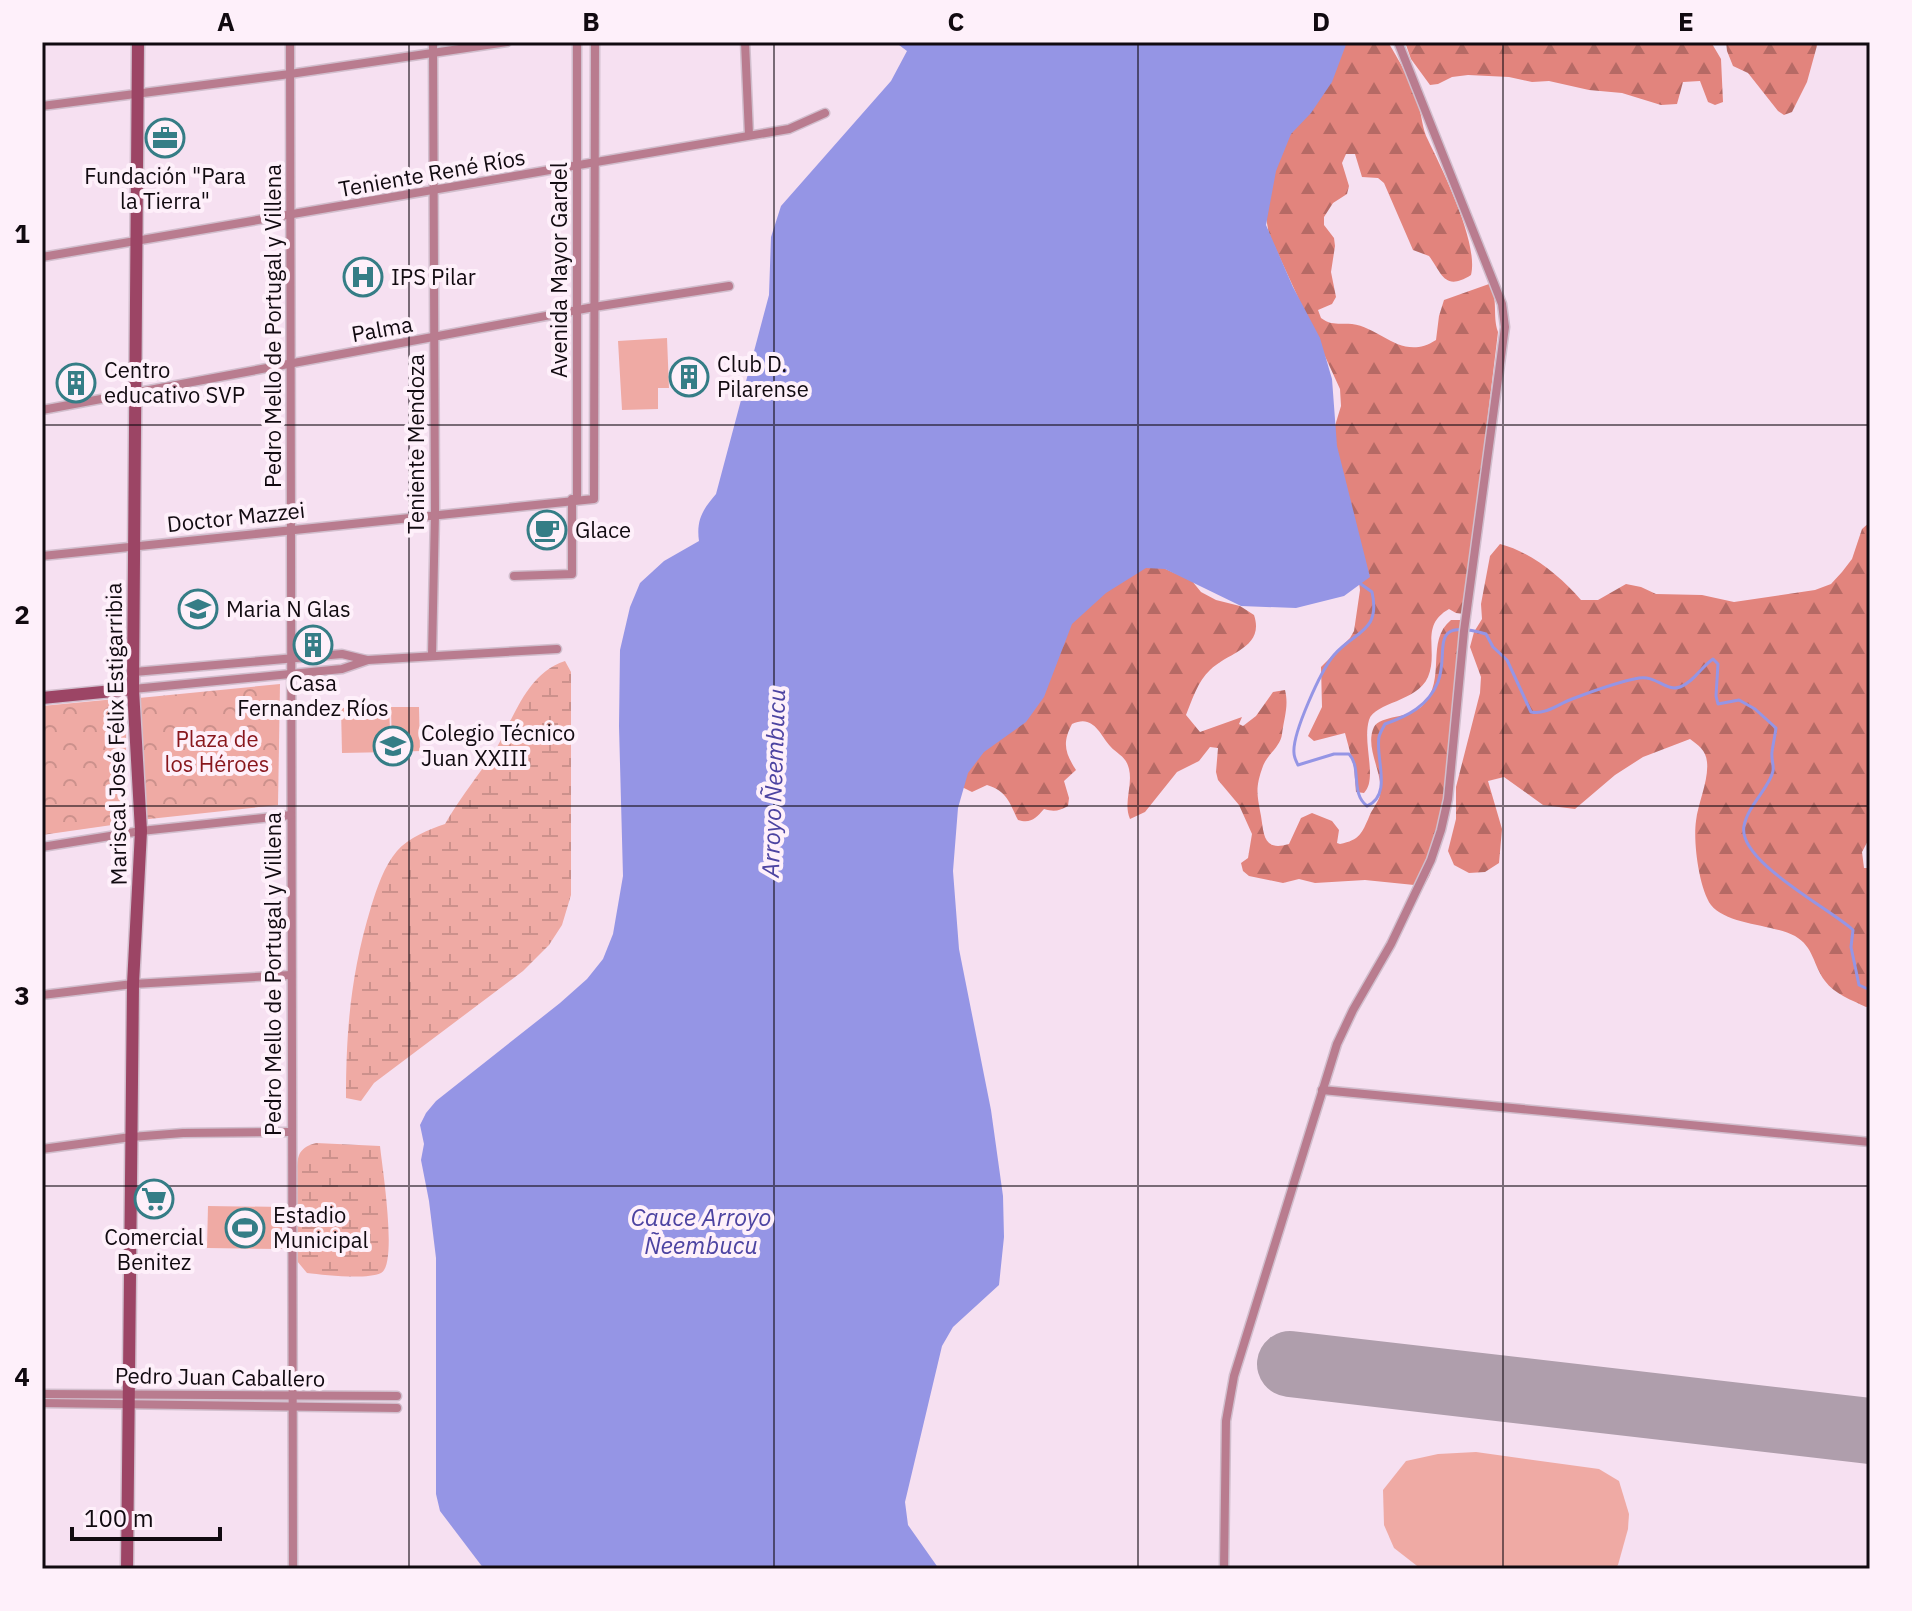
<svg xmlns="http://www.w3.org/2000/svg" width="1912" height="1611" font-family="'IBM Plex Sans',sans-serif">
	<style>
		.grass { fill: #efaaa4 }
		.forest { fill: url(#forest-firs) }
		.wetland { fill: url(#wetland-marsh) }
		.park { fill: url(#park-crowns) }
		.water { fill: #9595e5 }
		.lines { fill: none; stroke-linecap: round; stroke-linejoin: round }
		.stream { stroke: #9595e5; stroke-width: 3 }
		.runway { stroke: #af9eac; stroke-width: 66 }
		.minor-casing { stroke: #d1becd; stroke-width: 11 }
		.secondary-casing { stroke: #d1becd; stroke-width: 15 }
		.minor { stroke: #b97c8f; stroke-width: 8 }
		.secondary { stroke: #9c4565; stroke-width: 12 }
		.grid { fill: none; stroke: #110a10; stroke-width: 2; stroke-opacity: 0.55 }
		.labels { text-anchor: middle; stroke-width: 8; stroke-linejoin: round; paint-order: stroke }
		.street-label { font-size: 22px; fill: #110a10; stroke: #fef0fa }
		.poi-label { font-size: 22px; fill: #110a10; stroke: #fef0fa; text-anchor: start }
		.park-label { font-size: 22px; fill: #88161c; stroke: #fef0fa }
		.water-label { font-size: 24px; font-style: italic; fill: #4c43a1; stroke: #fef0fa }
		.neatline { fill: none; stroke: #110a10; stroke-width: 3 }
		.grid-label { font-size: 26px; text-anchor: middle; font-weight: bold; fill: #110a10 }
	</style>
	<defs>
		<pattern id="forest-firs" width="22" height="20" patternUnits="userSpaceOnUse" patternTransform="scale(2)"><rect width="22" height="20" fill="#e2847d"/><path d="M5 1l3.5 6h-7zM16 11l3.5 6h-7z" fill="#b66a65"/></pattern>
		<pattern id="wetland-marsh" width="20" height="14" patternUnits="userSpaceOnUse" patternTransform="scale(2)"><rect width="20" height="14" fill="#efaaa4"/><path d="M1 5h8M5 5V1M11 12h8M15 12V8" fill="none" stroke="#cc918c"/></pattern>
		<pattern id="park-crowns" width="20" height="18" patternUnits="userSpaceOnUse" patternTransform="scale(2)"><rect width="20" height="18" fill="#efaaa4"/><path d="M2 6a3 3 0 1 1 6 0M12 15a3 3 0 1 1 6 0" fill="none" stroke="#cc918c"/></pattern>
	</defs>
	<rect width="100%" height="100%" fill="#f6e0f1"/>
	<g class="grass">
		<path d="M667,338L669,388H658V409L622,410L618,341Z"/>
		<path d="M391,707H419L420,751L392,752Z"/>
		<path d="M341,708H389L391,752L342,753Z"/>
		<path d="M208,1206L282,1207V1249L207,1248Z"/>
		<path d="M1476,1452L1599,1469L1619,1481L1629,1514L1628,1529L1618,1565L1614,1569H1421L1394,1548L1384,1525L1383,1490L1406,1461L1438,1454Z"/>
	</g>
	<g class="forest">
		<path d="M1323,42H1388C1400,62 1411,81 1418,104C1422,115 1422,129 1428,140C1442,169 1479,243 1471,275C1444,292 1442,273 1429,256L1413,250L1384,183L1378,178L1362,177L1355,154H1346L1342,163L1349,186L1347,194L1333,203L1324,217V225L1334,238L1335,246L1331,272L1336,297L1332,304L1318,310L1321,318C1332,326 1339,323 1352,324C1382,328 1402,362 1436,340L1439,316L1444,300L1489,284C1499,300 1492,314 1498,332L1464,614L1456,613L1449,609C1419,626 1439,651 1428,677C1417,702 1375,702 1369,720C1362,743 1378,779 1364,793L1356,792L1354,767L1345,733L1314,741L1308,736L1322,707L1321,667L1350,638L1354,631L1360,590L1358,574L1347,537L1334,429L1341,406L1340,389L1269,234L1263,202Z"/>
		<path d="M1405,42H1711L1721,59L1723,102L1715,105L1708,102L1700,81L1683,82L1677,104L1661,105L1622,93L1589,90L1549,81L1532,82L1509,77L1468,75L1452,77L1438,84L1430,85L1411,59Z"/>
		<path d="M1726,42H1818L1807,82L1792,112L1784,115L1778,111L1748,73L1733,66L1727,51Z"/>
		<path d="M1870,522V837L1862,852L1864,868H1870V1006L1866,1007C1852,1000 1834,994 1825,981C1813,965 1814,947 1795,936C1772,924 1727,925 1711,905C1699,888 1693,842 1696,821C1698,803 1709,780 1707,762C1706,750 1698,745 1690,739L1643,757L1615,775L1575,809L1543,805L1504,777L1488,781L1502,829L1499,863L1485,872L1469,873L1454,865L1448,851L1456,819V787L1480,693L1481,677L1470,647L1474,632L1482,619L1481,604L1490,556L1500,544C1531,552 1560,576 1581,600H1598L1626,584L1641,587L1656,594L1702,595L1734,602L1815,590L1831,584L1842,572L1852,559L1862,529Z"/>
		<path d="M1148,561L1192,581L1201,592L1216,600L1240,606L1254,615C1265,648 1228,652 1210,670C1198,681 1192,700 1186,715L1200,732L1242,717L1239,724L1243,726L1256,716L1273,692L1285,690C1289,706 1284,718 1282,734C1281,746 1267,755 1263,766C1255,788 1257,794 1261,816C1264,834 1263,852 1289,844L1301,818L1312,813L1332,821L1339,830L1337,843L1340,844C1360,840 1362,833 1369,817C1372,809 1378,803 1380,795C1384,773 1364,748 1374,727C1380,715 1410,719 1423,705C1447,679 1425,641 1451,620H1464L1449,785L1430,875L1424,886L1365,880L1315,883L1299,879L1283,883L1249,876L1243,871L1241,863L1248,858L1252,834L1239,805L1218,780L1216,772L1218,748L1210,747L1199,761L1177,772L1145,812L1130,819C1123,803 1133,786 1129,769C1126,756 1118,755 1110,746C1099,733 1093,714 1072,724C1062,743 1065,753 1076,770L1064,781L1069,798L1068,806C1059,811 1054,812 1044,809C1036,818 1031,824 1018,820C1009,802 1007,791 987,785L972,792L958,785L1056,624Z"/>
	</g>
	<g class="wetland">
		<path d="M565,661L571,672V895L562,925L549,945L523,971L374,1083L361,1101L346,1098C346,1029 351,973 371,907C377,888 384,866 397,851C408,838 430,829 445,824C459,800 475,779 491,757C513,724 523,675 565,661Z"/>
		<path d="M316,1143L380,1146C382,1166 398,1265 381,1273C366,1280 324,1275 307,1273L297,1261C299,1239 292,1166 300,1153C304,1147 309,1145 316,1143Z"/>
	</g>
	<g class="park">
		<path d="M280,684L278,805L140,820L139,698Z"/>
		<path d="M126,698V823L42,835V706Z"/>
	</g>
	<path class="water" d="M895,42H1347L1332,82L1311,113L1291,134L1276,171L1266,225L1293,287L1320,338L1332,379L1337,446L1370,577L1344,596L1296,608L1241,606L1165,569L1146,568L1106,593L1072,624L1044,697L1026,722L984,752L968,773L958,808L953,871L959,949L991,1110L1003,1196L1004,1237L999,1285L953,1327L942,1346L905,1502L908,1525L939,1569H484L440,1511L436,1494V1258L429,1201L421,1160L424,1144L420,1125L426,1113L436,1101L560,1003L587,979L603,959L613,934L623,876L619,726L620,650L630,607L640,583L664,561L699,541C696,520 703,509 716,494L769,295L771,237L781,206L891,81L907,51Z"/>
	<g class="lines">
		<path class="stream" d="M1358,582L1372,592C1381,632 1355,631 1334,655C1321,670 1292,734 1294,753C1294,757 1296,761 1298,765L1334,754H1349C1362,768 1350,793 1367,806C1393,795 1375,758 1379,737C1380,732 1383,728 1385,724C1408,716 1428,706 1438,682C1450,651 1426,617 1486,634L1493,647L1507,660L1531,712C1546,715 1558,704 1572,699C1593,691 1617,682 1639,678C1656,675 1666,692 1680,687C1694,682 1701,667 1713,659L1718,664L1716,696L1718,704L1739,700L1755,709L1776,728C1775,736 1773,744 1772,752C1771,758 1774,765 1773,771C1770,787 1748,805 1744,826C1737,861 1829,908 1853,930L1851,947L1859,985L1870,990"/>
		<path class="runway" d="M1290,1364L1870,1431"/>
		<g class="minor-casing">
			<g id="minor">
				<path d="M290,42L293,1569"/>
				<path d="M745,42L749,135"/>
				<path d="M42,106L290,74L507,42"/>
				<path d="M42,257L789,129L825,113"/>
				<path d="M42,410L594,307L729,286"/>
				<path d="M577,499V42"/>
				<path d="M42,556L594,499L595,42"/>
				<path d="M514,576L572,574V499"/>
				<path d="M432,655L435,514L433,42"/>
				<path d="M134,672L342,654L367,660"/>
				<path d="M133,689L342,669L368,660L557,649"/>
				<path d="M42,847L141,831L291,815"/>
				<path d="M42,995L133,984L291,975"/>
				<path d="M1322,1090L1870,1142"/>
				<path d="M42,1149L131,1137L183,1133L291,1132"/>
				<path d="M42,1394L397,1396"/>
				<path d="M42,1403L397,1408"/>
				<path d="M1224,1569L1226,1421L1234,1376L1337,1044L1353,1010L1391,944L1431,860L1441,830L1448,799L1464,631L1505,327L1502,304L1493,281L1398,42"/>
			</g>
		</g>
		<g class="secondary-casing">
			<g id="secondary">
				<path d="M42,698L133,689"/>
				<path d="M127,1569L133,984L141,831L133,689L138,42"/>
			</g>
		</g>
		<use href="#minor" class="minor"/>
		<use href="#secondary" class="secondary"/>
	</g>
	<path class="grid" d="M409,42V1569M774,42V1569M1138,42V1569M1503,42V1569M42,425H1870M42,806H1870M42,1186H1870"/>
	<defs>
		<g id="office-ring" transform="scale(2)"><circle r="9.5" fill="#fef0fa" stroke="#357d86" stroke-width="1.5"/><path d="M-6-3h4V-5.5h4V-3h4V5H-6ZM-1-4.5V-3h2v-1.5ZM-6 0V1H6V0Z" fill="#357d86"/></g>
		<g id="hospital-ring" transform="scale(2)"><circle r="9.5" fill="#fef0fa" stroke="#357d86" stroke-width="1.5"/><path d="M-5-5h3v3.5h4V-5h3V5h-3V1.5h-4V5h-3Z" fill="#357d86"/></g>
		<g id="building-ring" transform="scale(2)"><circle r="9.5" fill="#fef0fa" stroke="#357d86" stroke-width="1.5"/><path d="M-4-6H4V6H1V3H-1V6H-4ZM-2.5-4.3h1.7v1.8h-1.7ZM.8-4.3h1.7v1.8H.8ZM-2.5-1h1.7V.8h-1.7ZM.8-1h1.7V.8H.8Z" fill="#357d86"/></g>
		<g id="cafe-ring" transform="scale(2)"><circle r="9.5" fill="#fef0fa" stroke="#357d86" stroke-width="1.5"/><path d="M-5.5-4.5H6V0H3Q3 3.5 0 3.5H-2.5Q-5.5 3.5-5.5 0ZM3-3.2v2h1.7v-2ZM-6 4.5H4V6H-6Z" fill="#357d86"/></g>
		<g id="school-ring" transform="scale(2)"><circle r="9.5" fill="#fef0fa" stroke="#357d86" stroke-width="1.5"/><path d="M0-5L7-2L0 1L-7-2ZM-4 1L0 2.5L4 1V4Q0 6-4 4Z" fill="#357d86"/></g>
		<g id="supermarket-ring" transform="scale(2)"><circle r="9.5" fill="#fef0fa" stroke="#357d86" stroke-width="1.5"/><path d="M-6-5.5h2.5l.6 2H6L4.5 2H-2.5L-4.4-4H-6ZM-1.5 3.2a1.3 1.3 0 1 0 .1 0ZM3 3.2a1.3 1.3 0 1 0 .1 0Z" fill="#357d86"/></g>
		<g id="stadium-ring" transform="scale(2)"><circle r="9.5" fill="#fef0fa" stroke="#357d86" stroke-width="1.5"/><path d="M0-5a6.5 5 0 1 0 0 10a6.5 5 0 1 0 0-10ZM-3.5-1.8h7v3.6h-7Z" fill="#357d86"/></g>
	</defs>
	<g fill-rule="evenodd">
		<use href="#office-ring" x="165" y="138"/>
		<use href="#hospital-ring" x="363" y="277"/>
		<use href="#building-ring" x="689" y="377"/>
		<use href="#building-ring" x="76" y="383"/>
		<use href="#cafe-ring" x="547" y="530"/>
		<use href="#school-ring" x="198" y="609"/>
		<use href="#building-ring" x="313" y="645"/>
		<use href="#school-ring" x="393" y="746"/>
		<use href="#supermarket-ring" x="154" y="1199"/>
		<use href="#stadium-ring" x="245" y="1228"/>
	</g>
	<g class="labels">
		<g class="street-label">
			<text transform="translate(432 173) rotate(-10)" y="8">Teniente René Ríos</text>
			<text transform="translate(559 270) rotate(-90)" y="8">Avenida Mayor Gardel</text>
			<text transform="translate(273 326) rotate(-90)" y="8">Pedro Mello de Portugal y Villena</text>
			<text transform="translate(382 329) rotate(-10)" y="8">Palma</text>
			<text transform="translate(416 444) rotate(-90)" y="8">Teniente Mendoza</text>
			<text transform="translate(236 517) rotate(-6)" y="8">Doctor Mazzei</text>
			<text transform="translate(116 734) rotate(-91)" y="8">Mariscal José Félix Estigarribia</text>
			<text transform="translate(273 974) rotate(-90)" y="8">Pedro Mello de Portugal y Villena</text>
			<text transform="translate(220 1377) rotate(1)" y="8">Pedro Juan Caballero</text>
		</g>
		<g class="poi-label">
			<text x="165" y="184" text-anchor="middle">Fundación "Para<tspan x="165" dy="25">la Tierra"</tspan></text>
			<text x="391" y="285">IPS Pilar</text>
			<text x="717" y="372">Club D.<tspan x="717" dy="25">Pilarense</tspan></text>
			<text x="104" y="378">Centro<tspan x="104" dy="25">educativo SVP</tspan></text>
			<text x="575" y="538">Glace</text>
			<text x="226" y="617">Maria N Glas</text>
			<text x="313" y="691" text-anchor="middle">Casa<tspan x="313" dy="25">Fernandez Ríos</tspan></text>
			<text x="421" y="741">Colegio Técnico<tspan x="421" dy="25">Juan XXIII</tspan></text>
			<text x="273" y="1223">Estadio<tspan x="273" dy="25">Municipal</tspan></text>
			<text x="154" y="1245" text-anchor="middle">Comercial<tspan x="154" dy="25">Benitez</tspan></text>
		</g>
		<g class="park-label">
			<text x="217" y="747">Plaza de<tspan x="217" dy="25">los Héroes</tspan></text>
		</g>
		<g class="water-label">
			<text transform="translate(774 783) rotate(-88)" y="8">Arroyo Ñeembucu</text>
			<text x="701" y="1226">Cauce Arroyo<tspan x="701" dy="28">Ñeembucu</tspan></text>
		</g>
	</g>
	<rect width="1912" height="1611" fill="none" stroke="#fef0fa" stroke-width="88"/>
	<path d="M72 1527v12h148v-12" fill="none" stroke="#110a10" stroke-width="4"/>
	<text x="84" y="1527" font-size="24" fill="#110a10" stroke="#fef0fa" stroke-width="6" paint-order="stroke">100 m</text>
	<rect x="44" y="44" width="1824" height="1523" class="neatline"/>
	<g class="grid-label">
		<text x="226" y="31">A</text>
		<text x="591" y="31">B</text>
		<text x="956" y="31">C</text>
		<text x="1321" y="31">D</text>
		<text x="1686" y="31">E</text>
		<text x="22" y="243">1</text>
		<text x="22" y="624">2</text>
		<text x="22" y="1005">3</text>
		<text x="22" y="1386">4</text>
	</g>
</svg>
